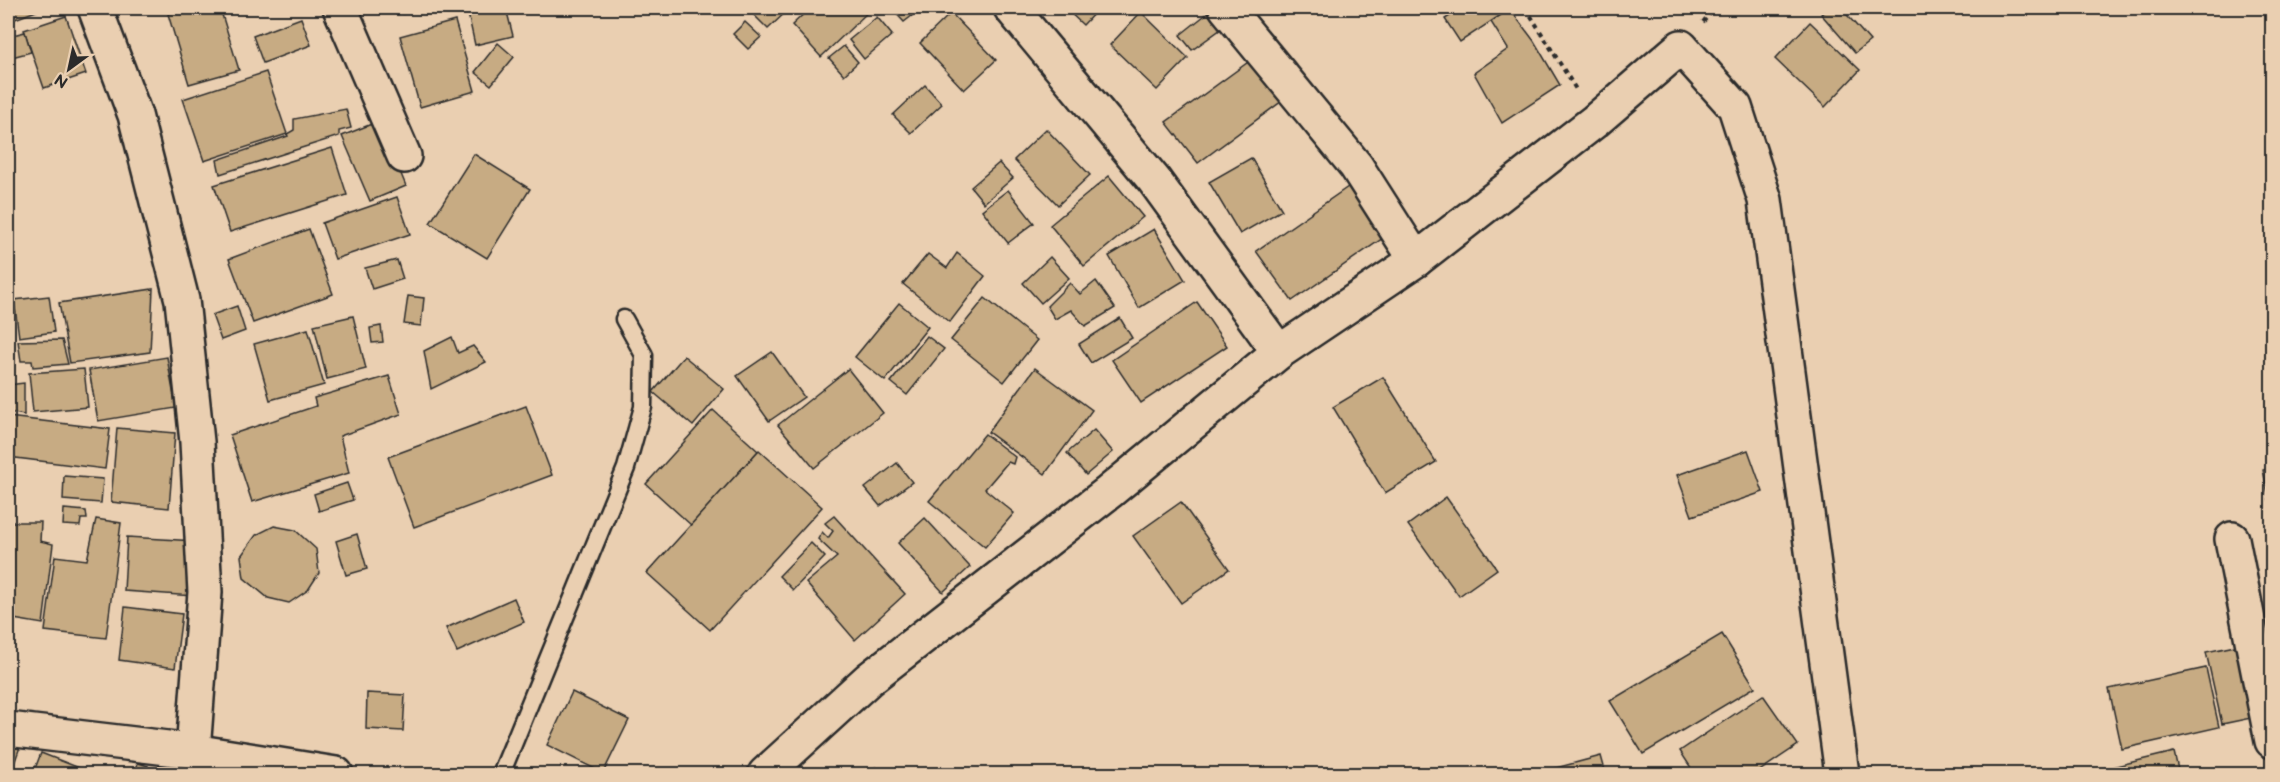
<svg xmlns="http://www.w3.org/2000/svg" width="2280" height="782" font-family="'Balsamiq Sans',sans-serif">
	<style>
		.building { fill: #c7ab83; stroke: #2b2b2b; stroke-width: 1.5 }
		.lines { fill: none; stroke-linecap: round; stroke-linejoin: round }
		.lane-casing { stroke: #2b2b2b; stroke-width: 21 }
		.street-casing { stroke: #2b2b2b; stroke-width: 38 }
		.path { stroke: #2b2b2b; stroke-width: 4; stroke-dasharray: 4.5 4.5; stroke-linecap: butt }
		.lane { stroke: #eacfb1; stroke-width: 16 }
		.street { stroke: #eacfb1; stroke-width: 33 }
	</style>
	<rect width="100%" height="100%" fill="#eacfb1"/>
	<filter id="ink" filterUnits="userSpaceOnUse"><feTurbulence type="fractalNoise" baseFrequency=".0167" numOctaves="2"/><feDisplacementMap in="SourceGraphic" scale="12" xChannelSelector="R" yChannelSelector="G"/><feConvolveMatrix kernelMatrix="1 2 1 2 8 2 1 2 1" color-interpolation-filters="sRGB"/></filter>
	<g filter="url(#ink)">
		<g class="building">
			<path d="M10,8H44L15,19Z"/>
			<path d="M189,8H220L239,70L189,84L168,14Z"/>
			<path d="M400,8H415L403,14Z"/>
			<path d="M475,8H506L513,36L475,45L467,9Z"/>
			<path d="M749,8H790L768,29L748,9Z"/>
			<path d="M810,8H865L868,12L821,57L792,25Z"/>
			<path d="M891,8H922L904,22Z"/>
			<path d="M1065,8H1099L1083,25Z"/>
			<path d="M1463,8H1509L1510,9L1460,42L1445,19Z"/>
			<path d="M1829,8H1841L1870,41L1855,53L1821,14Z"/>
			<path d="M1510,9L1534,41L1560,85L1502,123L1474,73L1508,49L1491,22Z"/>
			<path d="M1141,12L1188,58L1157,90L1110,45Z"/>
			<path d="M1209,12L1221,29L1192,50L1180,35Z"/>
			<path d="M951,13L996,60L964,90L920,43Z"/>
			<path d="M66,16L86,74L44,88L24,30Z"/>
			<path d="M877,17L892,35L864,59L849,40Z"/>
			<path d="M301,18L311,45L263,63L253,36Z"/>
			<path d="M455,21L475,91L420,107L400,36Z"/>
			<path d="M745,22L761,37L748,49L733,34Z"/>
			<path d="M1810,22L1860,70L1825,107L1775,59Z"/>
			<path d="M25,32L31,52L8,58V33L9,36Z"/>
			<path d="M498,43L514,57L491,85L475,72Z"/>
			<path d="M844,46L858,62L844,75L829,58Z"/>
			<path d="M1251,60L1282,101L1198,163L1166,122Z"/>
			<path d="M266,72L287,134L204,161L183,99Z"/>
			<path d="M925,85L942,104L911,133L893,115Z"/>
			<path d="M346,109L351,128L339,131V136L220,174L217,160L288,136L287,134L294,130V119Z"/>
			<path d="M379,121L406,186L370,201L342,136Z"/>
			<path d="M1046,129L1090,175L1058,205L1014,160Z"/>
			<path d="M332,148L347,195L230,232L214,185Z"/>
			<path d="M474,154L530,189L487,258L430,223Z"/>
			<path d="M1251,158L1282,210L1240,234L1209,182Z"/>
			<path d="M999,163L1013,178L984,203L971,187Z"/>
			<path d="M1109,176L1143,217L1084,266L1050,225Z"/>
			<path d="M1348,187L1383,238L1292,301L1256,251Z"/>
			<path d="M1008,190L1034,223L1008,243L982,210Z"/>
			<path d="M397,197L410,234L335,259L322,223Z"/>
			<path d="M309,229L333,294L253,323L229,259Z"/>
			<path d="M1154,229L1185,280L1139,308L1109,256Z"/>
			<path d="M957,253L985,276L950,322L903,284L928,254L947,268Z"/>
			<path d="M1050,257L1069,278L1041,303L1023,283Z"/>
			<path d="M397,260L403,279L372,289L365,268Z"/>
			<path d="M1096,281L1115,308L1085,326L1071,310L1055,319L1047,306L1070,283L1080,294Z"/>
			<path d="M153,289L150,352L70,363L59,303Z"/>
			<path d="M49,296L54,332L19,337L14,300Z"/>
			<path d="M408,296L424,298L421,326L404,324Z"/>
			<path d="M985,298L1037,340L1004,382L951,340Z"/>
			<path d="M1197,302L1227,346L1141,403L1112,360Z"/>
			<path d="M899,303L928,327L885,381L855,357Z"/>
			<path d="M237,306L245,331L221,340L212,315Z"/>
			<path d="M353,316L366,369L327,379L314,325Z"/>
			<path d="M1120,318L1132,338L1091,363L1079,344Z"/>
			<path d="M381,326L383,342L372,343L370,328Z"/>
			<path d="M308,329L324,385L270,400L254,344Z"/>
			<path d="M927,336L944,349L907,395L891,382Z"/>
			<path d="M452,337L458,353L473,346L486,362L431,389L424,351Z"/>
			<path d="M62,340L68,364L33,367L32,361H21L18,341Z"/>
			<path d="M772,352L804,397L769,421L737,376Z"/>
			<path d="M684,356L724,389L693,426L653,392Z"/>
			<path d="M167,357L176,408L98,421L89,370Z"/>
			<path d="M1035,368L1092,410L1045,474L988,432Z"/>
			<path d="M84,369L88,407L33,412L29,373Z"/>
			<path d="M848,369L883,413L814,468L778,425Z"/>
			<path d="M389,376L401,414L340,436L349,473L252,502L230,435L316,406L314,398Z"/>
			<path d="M1383,377L1436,462L1385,493L1333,407Z"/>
			<path d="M24,383V415L8,412V385Z"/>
			<path d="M526,406L552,475L414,527L388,457Z"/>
			<path d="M713,410L758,451L691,525L646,484Z"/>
			<path d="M8,417L110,429L105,469L8,457Z"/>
			<path d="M117,428L175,433L169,508L111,502Z"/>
			<path d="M1094,430L1113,452L1086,475L1067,453Z"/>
			<path d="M985,434L1015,457L1013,464L1008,462L985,489L1014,513L985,547L929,501Z"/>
			<path d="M759,450L822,507L710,630L647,573Z"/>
			<path d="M1748,450L1763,492L1692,516L1677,475Z"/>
			<path d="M897,463L912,482L880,506L865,488Z"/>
			<path d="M2272,468V512L2263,470Z"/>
			<path d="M64,476L103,479L101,503L63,500Z"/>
			<path d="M347,483L353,500L319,511L314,494Z"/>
			<path d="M1446,497L1497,569L1459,596L1408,525Z"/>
			<path d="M1181,502L1229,569L1181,603L1133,536Z"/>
			<path d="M64,509L86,511L87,519H81L80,526L63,525Z"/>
			<path d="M834,516L905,594L855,640L806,583L837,557L818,539L822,532L828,538L833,531L825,523Z"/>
			<path d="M925,518L970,567L943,592L898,543Z"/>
			<path d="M96,519L121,523L106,638L45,631L55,556L87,560Z"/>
			<path d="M8,522H41L40,541L53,544L43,624L8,618Z"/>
			<path d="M274,526L295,530L316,549L319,573L308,590L289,603L268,598L244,578L241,556L256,535Z"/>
			<path d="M357,534L367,569L346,575L336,541Z"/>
			<path d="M127,537L196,541L193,596L124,591Z"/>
			<path d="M811,543L825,557L793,590L779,576Z"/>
			<path d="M514,598L524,622L457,652L446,628Z"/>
			<path d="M125,607L182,614L175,668L119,660Z"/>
			<path d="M1722,634L1755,687L1643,754L1610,701Z"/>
			<path d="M2235,646L2251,718L2222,724L2206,652Z"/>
			<path d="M2206,668L2219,727L2122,749L2109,689Z"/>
			<path d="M572,692L629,720L603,773L547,745Z"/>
			<path d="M367,693L405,695L403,731L366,729Z"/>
			<path d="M1763,695L1798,745L1755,774H1695L1680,751Z"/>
			<path d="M8,744H21L15,761L8,758Z"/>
			<path d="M2174,752L2179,774H2083Z"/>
			<path d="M41,753L87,771L86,774H33Z"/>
			<path d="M1601,756L1606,774H1542L1541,772Z"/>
			<path d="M138,763L148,766L145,774H135Z"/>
			<path d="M876,767L882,774H865Z"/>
		</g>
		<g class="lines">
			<g class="lane-casing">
				<path id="lane" d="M501,774L626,468L643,407L644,355L624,319"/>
			</g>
			<g class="street-casing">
				<g id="street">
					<path d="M95,8L135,115L182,300L197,442L205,592L193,751"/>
					<path d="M340,8L404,156"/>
					<path d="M1011,8L1154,180L1279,352"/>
					<path d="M1226,8L1356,166L1416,260"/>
					<path d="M2232,539L2272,741"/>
					<path d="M8,729L193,751L336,774"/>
					<path d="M765,774L869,679L1109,492L1279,352L1416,260L1595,121L1681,47L1735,107L1765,200L1842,774"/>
				</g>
			</g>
			<g class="path">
				<path d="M1526,8L1577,91"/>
				<path d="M1703,22L1715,8"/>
			</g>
			<use href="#lane" class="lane"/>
			<use href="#street" class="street"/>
		</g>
	</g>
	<rect width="2280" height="782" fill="none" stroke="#eacfb1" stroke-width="30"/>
	<rect x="15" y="15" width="2250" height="752" fill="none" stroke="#2b2b2b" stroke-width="2" filter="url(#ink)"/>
	<g transform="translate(69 69) rotate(213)" stroke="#eacfb1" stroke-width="4.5" paint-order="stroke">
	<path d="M0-4.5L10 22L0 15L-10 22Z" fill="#2b2b2b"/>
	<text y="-9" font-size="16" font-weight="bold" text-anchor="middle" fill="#2b2b2b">N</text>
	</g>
</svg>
